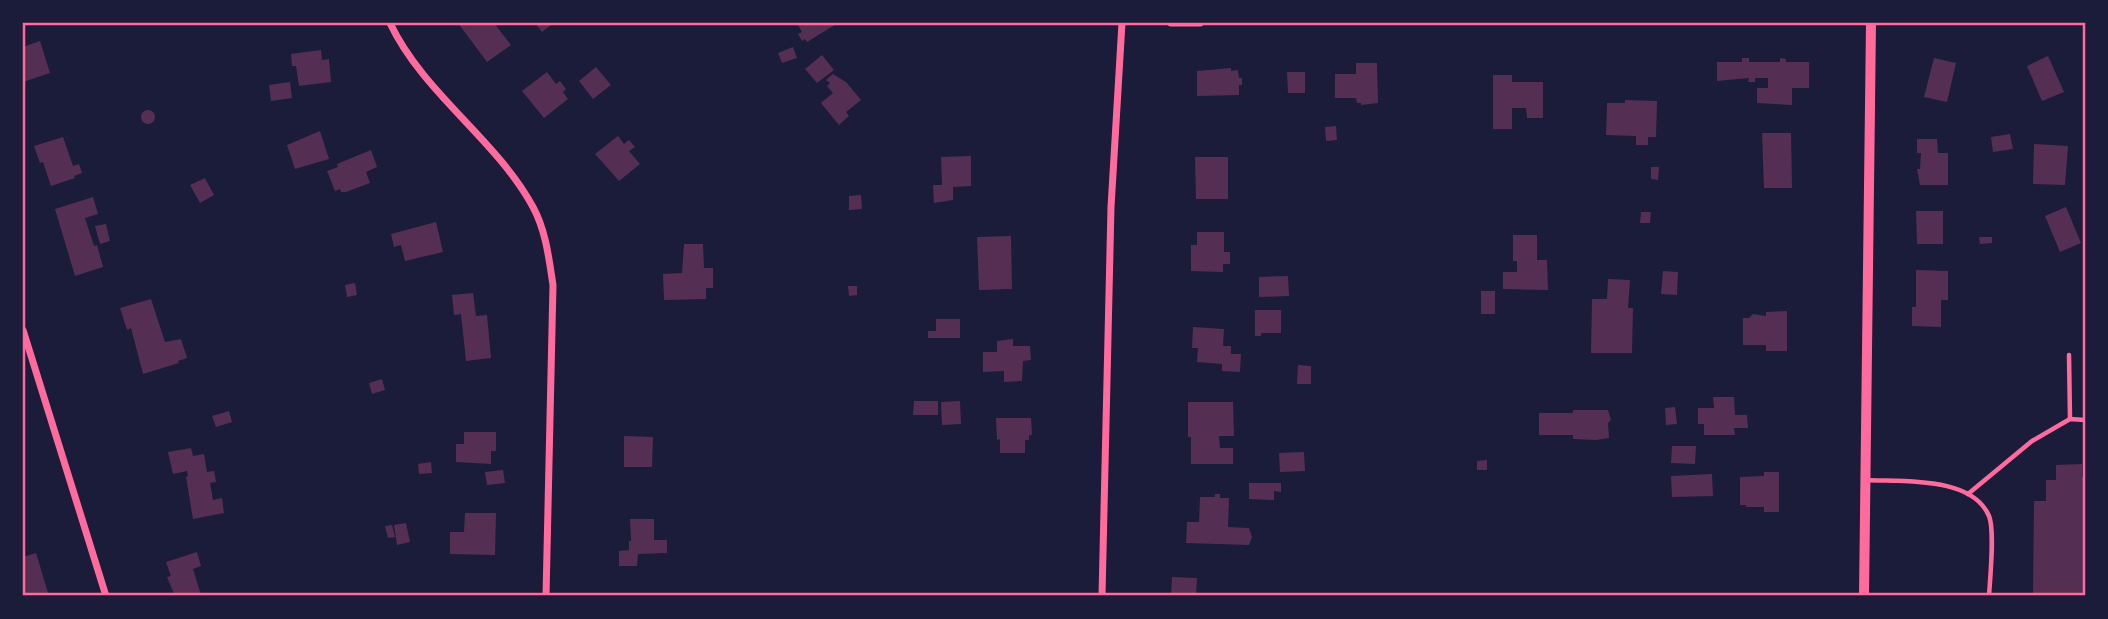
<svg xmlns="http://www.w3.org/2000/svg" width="2108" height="619" font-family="'Noto Sans',sans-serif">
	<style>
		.building { fill: #542f53 }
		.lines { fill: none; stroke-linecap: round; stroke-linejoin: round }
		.service { stroke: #ff6b9d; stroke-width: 4.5 }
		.minor { stroke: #ff6b9d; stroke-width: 7 }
		.tertiary { stroke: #ff6b9d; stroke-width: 10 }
		.neatline { fill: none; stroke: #ff6b9d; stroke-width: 2.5 }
	</style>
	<rect width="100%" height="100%" fill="#1b1b3a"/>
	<g class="building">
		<path d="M458,23H494L511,45L487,62Z"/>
		<path d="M535,23H551L552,24L542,32Z"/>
		<path d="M802,23H838L807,42L805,39L802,41L798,34L802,32L798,25Z"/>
		<path d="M40,41L50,73L23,82V47Z"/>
		<path d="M793,47L797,58L782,63L778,53Z"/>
		<path d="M321,50L322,60L329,59L331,82L299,86L296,66H292L291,54Z"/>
		<path d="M822,55L834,70L817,83L805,69Z"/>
		<path d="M2048,56L2064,92L2042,101L2027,66Z"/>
		<path d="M1742,58H1749V62H1780V58L1786,59V62H1809V88H1792V105L1757,103V88H1768V78H1755V82H1748L1749,78L1717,81V62H1742Z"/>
		<path d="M1934,58L1956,63L1947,102L1924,97Z"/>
		<path d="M1356,63H1377L1378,103L1361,105V103H1357L1356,98H1335V74H1356Z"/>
		<path d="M596,67L611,85L593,99L579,81Z"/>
		<path d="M1231,68V71L1238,70L1239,78H1242V85H1239V95L1197,96V71Z"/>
		<path d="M547,72L556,84L560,81L566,89L563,92L568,99L544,118L522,91Z"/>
		<path d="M1287,72H1305V93H1288Z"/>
		<path d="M833,74L846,82L861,100L846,112L849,116L839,125L821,103L833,93L827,86L830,83L826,80Z"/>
		<path d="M1493,75H1512V82H1543V118H1527L1526,108H1512V129H1493Z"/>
		<path d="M290,82L292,98L271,101L269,85Z"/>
		<path d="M1625,100L1657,101L1656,137H1648V145H1636V136L1606,135L1607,103H1625Z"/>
		<circle cx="148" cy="117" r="7"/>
		<path d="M1336,126L1337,140L1326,141L1325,127Z"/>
		<path d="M320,131L329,159L295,169L287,145Z"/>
		<path d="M1762,133H1791L1792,188H1764Z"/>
		<path d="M2010,134L2013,149L1993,152L1991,137Z"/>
		<path d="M618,136L624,144L629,140L635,147L629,151L640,164L619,181L595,154Z"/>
		<path d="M63,137L73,166L79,164L82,173L74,176L75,178L51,186L43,162L40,163L34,146Z"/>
		<path d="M1917,139H1937L1938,153H1948V185H1920L1917,169H1920L1921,153H1917Z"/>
		<path d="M2034,144L2068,146L2065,185L2033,184Z"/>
		<path d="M371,150L377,167L366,172L370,183L346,192H341L340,189L335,191L327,171L338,167L337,164Z"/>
		<path d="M971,156V186L953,187V200L934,203L933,185H942L941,157Z"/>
		<path d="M1195,157H1228V199H1196Z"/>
		<path d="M1651,167H1659L1658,180L1651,179Z"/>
		<path d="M205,178L214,195L200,203L190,185Z"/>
		<path d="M861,195L862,209L849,210V196Z"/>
		<path d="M93,197L98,214L85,218L94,246L97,245L103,267L75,276L55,209Z"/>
		<path d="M2066,207L2081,243L2060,252L2045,216Z"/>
		<path d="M1916,211H1943V244H1917Z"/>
		<path d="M1641,212H1651L1650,223H1640Z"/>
		<path d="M436,222L443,252L405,261L401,245L394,247L391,234Z"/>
		<path d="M106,224L110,241L100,244L95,226Z"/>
		<path d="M1197,232H1224V252H1230V264H1223V272L1191,271V245H1197Z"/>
		<path d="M1513,235H1537V260H1547L1548,290L1503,289V272H1517V261H1513Z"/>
		<path d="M1011,236L1012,289L979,290L977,237Z"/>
		<path d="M1979,237H1992V243L1980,244Z"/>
		<path d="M684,244H703L704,268H713V288H706V299L664,300L663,274L682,273Z"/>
		<path d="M1916,270L1948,271V300H1941V327L1912,326V307H1916Z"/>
		<path d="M1663,271L1678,272L1677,295L1661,294Z"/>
		<path d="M1288,276L1289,296L1259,297V277Z"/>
		<path d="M1608,279L1630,280L1628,308H1633L1632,353H1591L1592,299H1607Z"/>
		<path d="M355,283L357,295L347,297L345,285Z"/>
		<path d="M848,286H857V295L849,296Z"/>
		<rect x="1481" y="291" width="14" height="23"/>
		<path d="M473,293L476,316L487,315L491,358L466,361L461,314L454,315L452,295Z"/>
		<path d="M151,299L165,342L181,339L187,358L178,361L179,363L143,374L131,328L127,330L120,308Z"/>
		<path d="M1255,310H1281V333H1261V336H1255Z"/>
		<path d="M1787,311V351H1766V345H1743V318H1749L1753,314L1766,316V312Z"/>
		<path d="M936,319H960V338H928V331H936Z"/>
		<path d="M1193,327L1224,329L1223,346H1231V354H1241L1240,372L1222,371V364L1197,362L1198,348H1192Z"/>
		<path d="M1013,339V346H1030L1031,360L1023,361L1022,381L1004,382V371L983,372V352H997V341Z"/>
		<path d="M1298,365L1311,366V384H1297Z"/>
		<path d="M382,379L385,390L372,394L369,383Z"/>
		<path d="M1713,397H1734L1735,415H1747L1748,428H1734L1735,435H1704V424H1698V408H1714Z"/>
		<path d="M914,401H938V415H913Z"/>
		<path d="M960,401L961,424L942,425L941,402Z"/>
		<path d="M1188,402H1233L1234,436H1219L1220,448H1233V464H1191V437H1188Z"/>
		<path d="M1675,407L1677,424L1666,425L1665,408Z"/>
		<path d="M1573,410H1608L1611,420L1608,423L1609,438L1596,440L1573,439V435H1539V413H1573Z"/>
		<path d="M229,411L232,422L216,427L212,416Z"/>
		<path d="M996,418H1031L1032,435H1029V440H1025V453H1000V439L997,440Z"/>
		<path d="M464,432H496V451H491V464L456,462V444H464Z"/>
		<path d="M624,436L653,437L652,467H624Z"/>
		<path d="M1672,446H1696L1695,464L1671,463Z"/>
		<path d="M191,448L193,456L204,454L207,472L214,471L216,482L210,483L213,500L222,498L224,513L193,519L186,477L188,476L187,471L173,474L168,452Z"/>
		<path d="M1304,452L1305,471L1280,472L1279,453Z"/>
		<path d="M1487,460V470H1477V461Z"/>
		<path d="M431,462L432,473L419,474L418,464Z"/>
		<path d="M2082,464V477H2085V596H2033L2034,501H2046V480H2056V465Z"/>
		<path d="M503,470L505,483L487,485L485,472Z"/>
		<path d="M1764,472H1779V512H1764V507H1746V505H1740V477L1764,476Z"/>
		<path d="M1712,474L1713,496L1672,497L1671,476Z"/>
		<path d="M1249,483H1281V492L1274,491V500L1249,499Z"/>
		<path d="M1215,494H1220V498H1229L1228,527L1249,528L1252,537L1249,545L1186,543L1187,522H1199L1200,497H1215Z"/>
		<path d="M465,513H496L495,555L450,554V532H464Z"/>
		<path d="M630,519H654V540H667V553L638,554L637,566H619V551L629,550V541H631Z"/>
		<path d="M406,523L410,542L397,545L394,525Z"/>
		<path d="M392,525L395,537L388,538L385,526Z"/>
		<path d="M197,552L201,566L193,569L201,595L175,596L167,577L171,576L166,562Z"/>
		<path d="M36,553L49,596H23V557Z"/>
		<path d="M1172,577L1197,578L1196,596H1171Z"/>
	</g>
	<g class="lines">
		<g class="service">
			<path d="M2069,355L2070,419"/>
			<path d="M1866,480C1903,482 1972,476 1989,516C1995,530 1990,579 1989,596"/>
			<path d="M1968,494L2032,441L2070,419L2085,420"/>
		</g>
		<g class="minor">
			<path d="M390,23C423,93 497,140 533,207C546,231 549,259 553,285L546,596"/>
			<path d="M1171,23H1200"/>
			<path d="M23,330L106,596"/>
			<path d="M1102,596L1111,207L1122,23"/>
		</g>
		<path class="tertiary" d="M1864,596L1871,23"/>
	</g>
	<rect width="2108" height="619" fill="none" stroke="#1b1b3a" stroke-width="49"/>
	<rect x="24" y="24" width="2060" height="570" class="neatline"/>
</svg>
